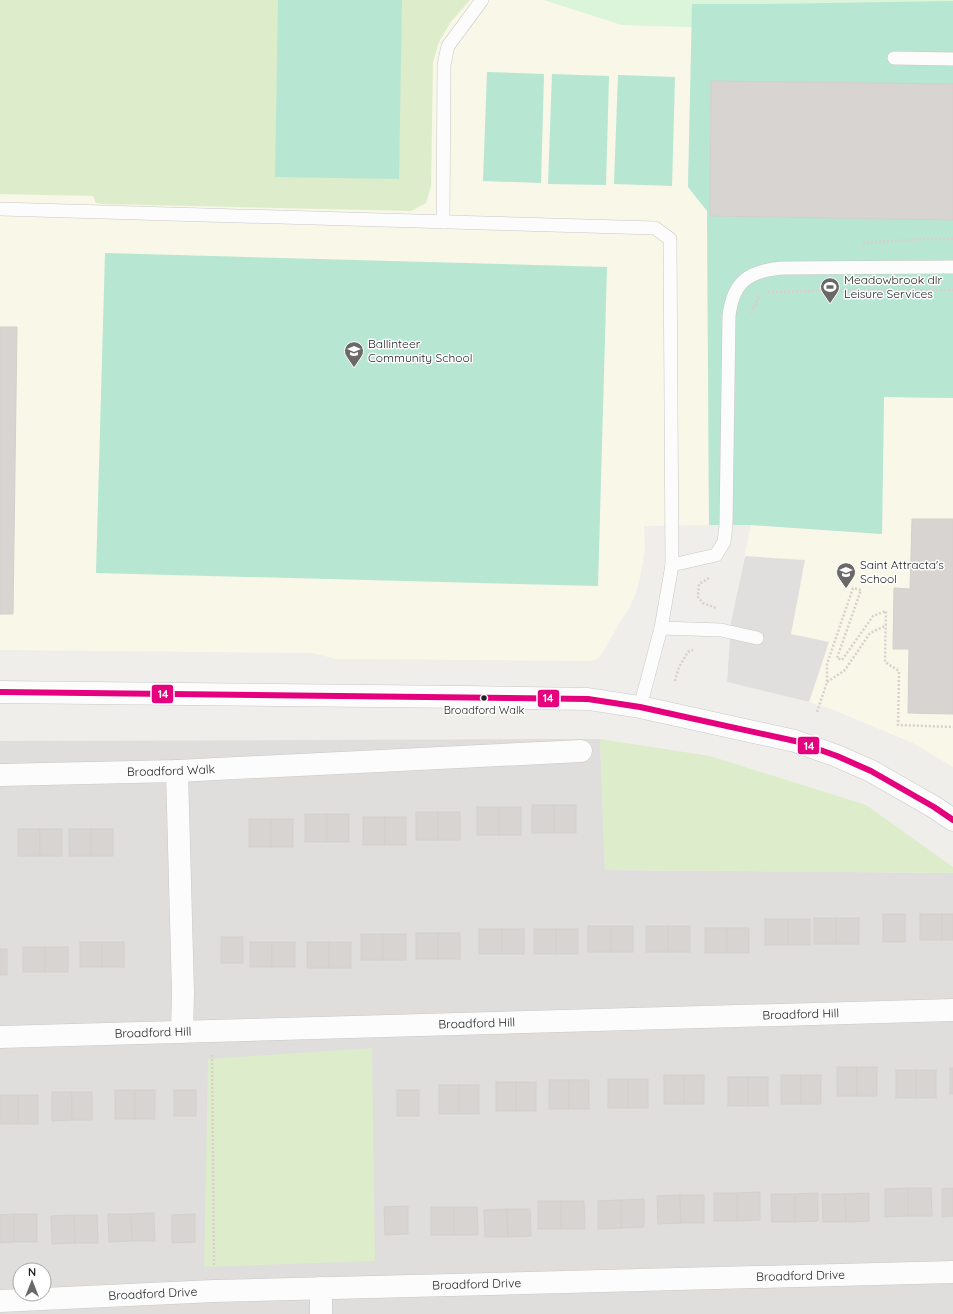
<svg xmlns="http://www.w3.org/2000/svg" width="953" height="1314" font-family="Quicksand,sans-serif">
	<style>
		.residential { fill: #dfdedc; fill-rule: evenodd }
		.education { fill: #f8f7e8 }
		.grass { fill: #ddeccb }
		.park { fill: #daf5da }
		.pitch { fill: #b7e6d2 }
		.parking { fill: #e0dfde }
		.building { fill: #d7d4d2; stroke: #d3d0cc }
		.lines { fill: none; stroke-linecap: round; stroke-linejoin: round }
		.service-casing { stroke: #c9c8c7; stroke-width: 14 }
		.minor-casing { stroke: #c9c8c7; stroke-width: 23 }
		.tertiary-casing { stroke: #c9c8c7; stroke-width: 23 }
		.path { stroke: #dccecd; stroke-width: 2.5; stroke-dasharray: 2 2; stroke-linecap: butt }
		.service { stroke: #fdfcfc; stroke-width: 13 }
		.minor { stroke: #fdfcfc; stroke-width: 22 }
		.tertiary { stroke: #fdfcfc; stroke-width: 22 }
		.bus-1-casing { stroke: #fff; stroke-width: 9 }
		.bus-1 { stroke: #e5007d; stroke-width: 6 }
		.bus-dot { fill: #222; stroke: #fff; stroke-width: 1.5 }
		.labels { text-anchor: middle; stroke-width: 3; stroke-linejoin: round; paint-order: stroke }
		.bus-label { font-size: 11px; fill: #222; stroke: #fff }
		.poi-label { font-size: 12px; fill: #222; stroke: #fff; text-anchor: start }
		.street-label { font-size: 12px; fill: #222; stroke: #fff }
		.line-badge { stroke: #fff; stroke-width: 1.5 }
		.badge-label { font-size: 11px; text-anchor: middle; font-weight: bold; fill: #fff }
	</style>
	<rect width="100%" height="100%" fill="#f0eeeb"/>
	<path class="residential" d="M600,739L605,870L953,873V1314H0V741ZM20,1270H44V1294H20Z"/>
	<g class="education">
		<path d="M0,0H544L622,25L692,27L688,187L707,211L709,525L644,526L645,549L641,573L636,593L630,606L599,658L593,661L336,659L313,653L0,650Z"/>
		<path d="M884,397L953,398V767L913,743L831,709L809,702L727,682L731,622L751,525L882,534Z"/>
	</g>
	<g class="grass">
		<path d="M0,0H470L450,23L439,42L433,62L431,186L426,203L411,211L102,204L96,203L93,196L0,194Z"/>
		<path d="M600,739L710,756L866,805L953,867V873L605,870Z"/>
		<path d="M372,1048L375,1261L204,1267L208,1059Z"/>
	</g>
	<path class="park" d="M544,0H953V1L762,4H692V27L622,25Z"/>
	<g class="pitch">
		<path d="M278,0H402L399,179L275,177Z"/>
		<path d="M953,1V398L884,397L882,534L751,525H709L707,211L688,187L692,4H762Z"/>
		<path d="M487,72L544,74L541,183L483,181Z"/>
		<path d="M552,74L609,76L606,185L548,184Z"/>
		<path d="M618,75L675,77L672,186L614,184Z"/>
		<path d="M105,253L607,267L598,586L96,573Z"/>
	</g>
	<path class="parking" d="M745,556L805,560L791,634L829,642L809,702L727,682L731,622Z"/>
	<g class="building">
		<path d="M711,81L953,84V220L710,216Z"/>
		<path d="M0,327H17L13,614H0Z"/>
		<path d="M912,519H953V714L908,713L909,649H893L894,588L910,589Z"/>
		<rect x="532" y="805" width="22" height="28"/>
		<rect x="554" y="805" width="22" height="28"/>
		<rect x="477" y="807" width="22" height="28"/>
		<rect x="499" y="807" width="22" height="28"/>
		<rect x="416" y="812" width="22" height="28"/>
		<rect x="438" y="812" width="22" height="28"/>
		<rect x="305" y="814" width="22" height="28"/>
		<rect x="327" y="814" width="22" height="28"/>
		<rect x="363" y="817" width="22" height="28"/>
		<rect x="385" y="817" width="21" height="28"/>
		<rect x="249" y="819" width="22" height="28"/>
		<rect x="271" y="819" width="22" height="28"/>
		<rect x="18" y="829" width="22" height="27"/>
		<rect x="40" y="829" width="22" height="27"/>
		<rect x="69" y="829" width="22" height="27"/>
		<rect x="91" y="829" width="22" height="27"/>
		<rect x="883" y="914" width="22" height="28"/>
		<rect x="920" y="914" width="22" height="26"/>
		<rect x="942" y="914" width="11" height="26"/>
		<rect x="814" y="918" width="22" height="26"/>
		<rect x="836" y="918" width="23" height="26"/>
		<rect x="765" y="919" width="23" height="26"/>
		<rect x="788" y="919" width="22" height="26"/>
		<rect x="588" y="926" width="23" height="26"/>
		<rect x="611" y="926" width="22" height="26"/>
		<rect x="646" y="926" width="22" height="26"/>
		<rect x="668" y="926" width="22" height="26"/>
		<rect x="705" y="928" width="22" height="25"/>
		<rect x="727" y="928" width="22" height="25"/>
		<rect x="479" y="929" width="23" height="25"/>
		<rect x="502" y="929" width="22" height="25"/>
		<rect x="534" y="929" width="22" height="25"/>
		<rect x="556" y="929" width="22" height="25"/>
		<rect x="416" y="933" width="22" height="26"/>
		<rect x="438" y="933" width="22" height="26"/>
		<rect x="361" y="934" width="22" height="26"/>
		<rect x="383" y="934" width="23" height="26"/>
		<rect x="221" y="937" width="22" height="26"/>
		<rect x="80" y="942" width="22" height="25"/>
		<rect x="102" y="942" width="22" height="25"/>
		<rect x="250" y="942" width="22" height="25"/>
		<rect x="272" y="942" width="23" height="25"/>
		<rect x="307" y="942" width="22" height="26"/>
		<rect x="329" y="942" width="22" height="26"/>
		<rect x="23" y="947" width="22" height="25"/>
		<rect x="45" y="947" width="23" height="25"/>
		<rect x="0" y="949" width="7" height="26"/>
		<rect x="837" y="1067" width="20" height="29"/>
		<rect x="857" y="1067" width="20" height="29"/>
		<rect x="950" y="1068" width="3" height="26"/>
		<rect x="896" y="1070" width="20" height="28"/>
		<rect x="916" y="1070" width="20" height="28"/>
		<rect x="664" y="1075" width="20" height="29"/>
		<rect x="684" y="1075" width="20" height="29"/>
		<rect x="781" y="1075" width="20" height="29"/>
		<rect x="801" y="1075" width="20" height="29"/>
		<rect x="728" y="1077" width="20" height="29"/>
		<rect x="748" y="1077" width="20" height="29"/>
		<rect x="608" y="1079" width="20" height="29"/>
		<rect x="628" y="1079" width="20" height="29"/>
		<rect x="549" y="1080" width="20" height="29"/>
		<rect x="569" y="1080" width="20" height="29"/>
		<rect x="496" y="1082" width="20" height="29"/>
		<rect x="516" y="1082" width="20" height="29"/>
		<rect x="439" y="1085" width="20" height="29"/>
		<rect x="459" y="1085" width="20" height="29"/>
		<rect x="115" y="1090" width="20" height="29"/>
		<rect x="135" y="1090" width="20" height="29"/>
		<rect x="174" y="1090" width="22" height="26"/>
		<rect x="397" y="1090" width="22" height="26"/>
		<path d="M52,1092H72V1120L52,1121Z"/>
		<rect x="72" y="1092" width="20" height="28"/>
		<rect x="0" y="1095" width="18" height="29"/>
		<rect x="18" y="1095" width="20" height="29"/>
		<path d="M908,1188V1216L885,1217V1189Z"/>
		<path d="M908,1188H931L932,1216H908Z"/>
		<path d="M953,1188V1216L942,1217V1189Z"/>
		<path d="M760,1192V1220L737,1221V1193Z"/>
		<rect x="714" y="1193" width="23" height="28"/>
		<path d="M818,1193V1221L795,1222V1194Z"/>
		<path d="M869,1193V1221L846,1222L845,1194Z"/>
		<path d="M771,1194H795V1222H772Z"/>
		<path d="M822,1194H845L846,1222H823Z"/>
		<path d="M680,1195L681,1223L658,1224L657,1196Z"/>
		<path d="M680,1195H704V1223H681Z"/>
		<path d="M644,1199V1227L621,1228V1200Z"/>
		<path d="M621,1200V1228L598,1229V1201Z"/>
		<rect x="538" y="1201" width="23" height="28"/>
		<path d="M561,1201H584L585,1229H561Z"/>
		<path d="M408,1206V1234L385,1235L384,1207Z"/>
		<rect x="431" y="1207" width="23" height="28"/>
		<path d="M454,1207H477L478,1235H454Z"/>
		<path d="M507,1209L508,1237H485L484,1210Z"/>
		<path d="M507,1209H530L531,1236L508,1237Z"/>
		<path d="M154,1213L155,1241H132L131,1214Z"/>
		<path d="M14,1214V1242L0,1243V1215Z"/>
		<rect x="14" y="1214" width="23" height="28"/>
		<path d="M108,1214H131L132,1241L109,1242Z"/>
		<path d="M195,1214V1242L172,1243V1215Z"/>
		<path d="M74,1215L75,1243L52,1244L51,1216Z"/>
		<path d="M74,1215H97L98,1243H75Z"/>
	</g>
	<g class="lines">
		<g class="service-casing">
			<g id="service">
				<path d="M894,58L953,59"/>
				<path d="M0,209L655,228L670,239L672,565L661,628L640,707"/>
				<path d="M443,222L444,65L448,46L482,0"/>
				<path d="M672,565L716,555L724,542L726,525L729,316C733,282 748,271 782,268L953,267"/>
				<path d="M661,628L721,630L757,638"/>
			</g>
		</g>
		<g class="minor-casing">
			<g id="minor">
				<path d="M177,771L183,993L182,1032"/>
				<path id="s1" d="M0,775L177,771L581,751"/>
				<path id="s2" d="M0,1037L953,1010"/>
				<path d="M321,1288V1314"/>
				<path id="s3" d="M0,1301L214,1291L953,1272"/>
			</g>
		</g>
		<g class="tertiary-casing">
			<path id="tertiary" d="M0,692L466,697L588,699L640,707L795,741L837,756L871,771L934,807L953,820"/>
		</g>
		<g class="path">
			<path d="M863,247V243L922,239H953"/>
			<path d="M768,292L863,290H953"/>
			<path d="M751,313L760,294"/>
			<path d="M709,578L699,584L698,597L703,603L716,608"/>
			<path d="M675,681L679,667L688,652L693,650"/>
			<path d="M827,682L845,670L870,633L885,626"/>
			<path d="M817,712L827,682V664L853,588L861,590L837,658L842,660L873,616L886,611L885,662L899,671L898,725L953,727"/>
			<path d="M212,1055L214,1266"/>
		</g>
		<use href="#service" class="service"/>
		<use href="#minor" class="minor"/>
		<use href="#tertiary" class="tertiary"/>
		<g class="bus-1-casing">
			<path id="bus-1" d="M0,692L588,699L640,707L795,741L837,756L871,771L934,807L953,820"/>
		</g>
		<use href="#bus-1" class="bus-1"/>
	</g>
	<defs>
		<g id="stadium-pin" transform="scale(1)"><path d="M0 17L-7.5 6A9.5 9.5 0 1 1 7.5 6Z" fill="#6a6968" stroke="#fff"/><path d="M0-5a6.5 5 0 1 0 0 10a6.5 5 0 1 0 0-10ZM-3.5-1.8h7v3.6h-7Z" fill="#fff"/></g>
		<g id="school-pin" transform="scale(1)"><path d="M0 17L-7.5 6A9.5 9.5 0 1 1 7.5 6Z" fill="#6a6968" stroke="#fff"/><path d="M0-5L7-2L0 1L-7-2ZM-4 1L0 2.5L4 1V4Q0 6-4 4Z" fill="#fff"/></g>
	</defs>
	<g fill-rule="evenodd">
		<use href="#stadium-pin" x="830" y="287"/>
		<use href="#school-pin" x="354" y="351"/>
		<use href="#school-pin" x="846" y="572"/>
	</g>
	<circle class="bus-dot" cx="484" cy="698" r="3.5"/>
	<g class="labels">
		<g class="bus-label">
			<text x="484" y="714">Broadford Walk</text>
		</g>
		<g class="poi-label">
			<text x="844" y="284">Meadowbrook dlr<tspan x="844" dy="14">Leisure Services</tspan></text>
			<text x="368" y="348">Ballinteer<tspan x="368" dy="14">Community School</tspan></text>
			<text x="860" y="569">Saint Attracta's<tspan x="860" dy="14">School</tspan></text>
		</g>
		<g class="street-label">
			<text dy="4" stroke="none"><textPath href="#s1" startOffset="171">Broadford Walk</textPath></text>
			<text dy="4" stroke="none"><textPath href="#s2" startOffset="801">Broadford Hill</textPath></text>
			<text dy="4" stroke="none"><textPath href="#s2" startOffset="477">Broadford Hill</textPath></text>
			<text dy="4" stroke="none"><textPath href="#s2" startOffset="153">Broadford Hill</textPath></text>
			<text dy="4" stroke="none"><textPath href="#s3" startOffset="801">Broadford Drive</textPath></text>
			<text dy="4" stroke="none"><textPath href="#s3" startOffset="477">Broadford Drive</textPath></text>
			<text dy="4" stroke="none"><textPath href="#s3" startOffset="153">Broadford Drive</textPath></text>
		</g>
	</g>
	<g class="line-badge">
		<rect x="151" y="684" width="23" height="20" rx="4" fill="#e5007d"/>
		<rect x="537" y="689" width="23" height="19" rx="4" fill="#e5007d"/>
		<rect x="797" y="736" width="23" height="19" rx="4" fill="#e5007d"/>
	</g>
	<g class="badge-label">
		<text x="163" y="698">14</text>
		<text x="548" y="702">14</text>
		<text x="809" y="750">14</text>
	</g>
	<g transform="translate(32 1282)"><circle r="19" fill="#ffffff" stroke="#a7a7a7"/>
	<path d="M0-3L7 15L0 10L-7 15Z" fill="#6a6968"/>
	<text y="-6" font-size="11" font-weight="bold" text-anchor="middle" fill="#222222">N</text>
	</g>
</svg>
